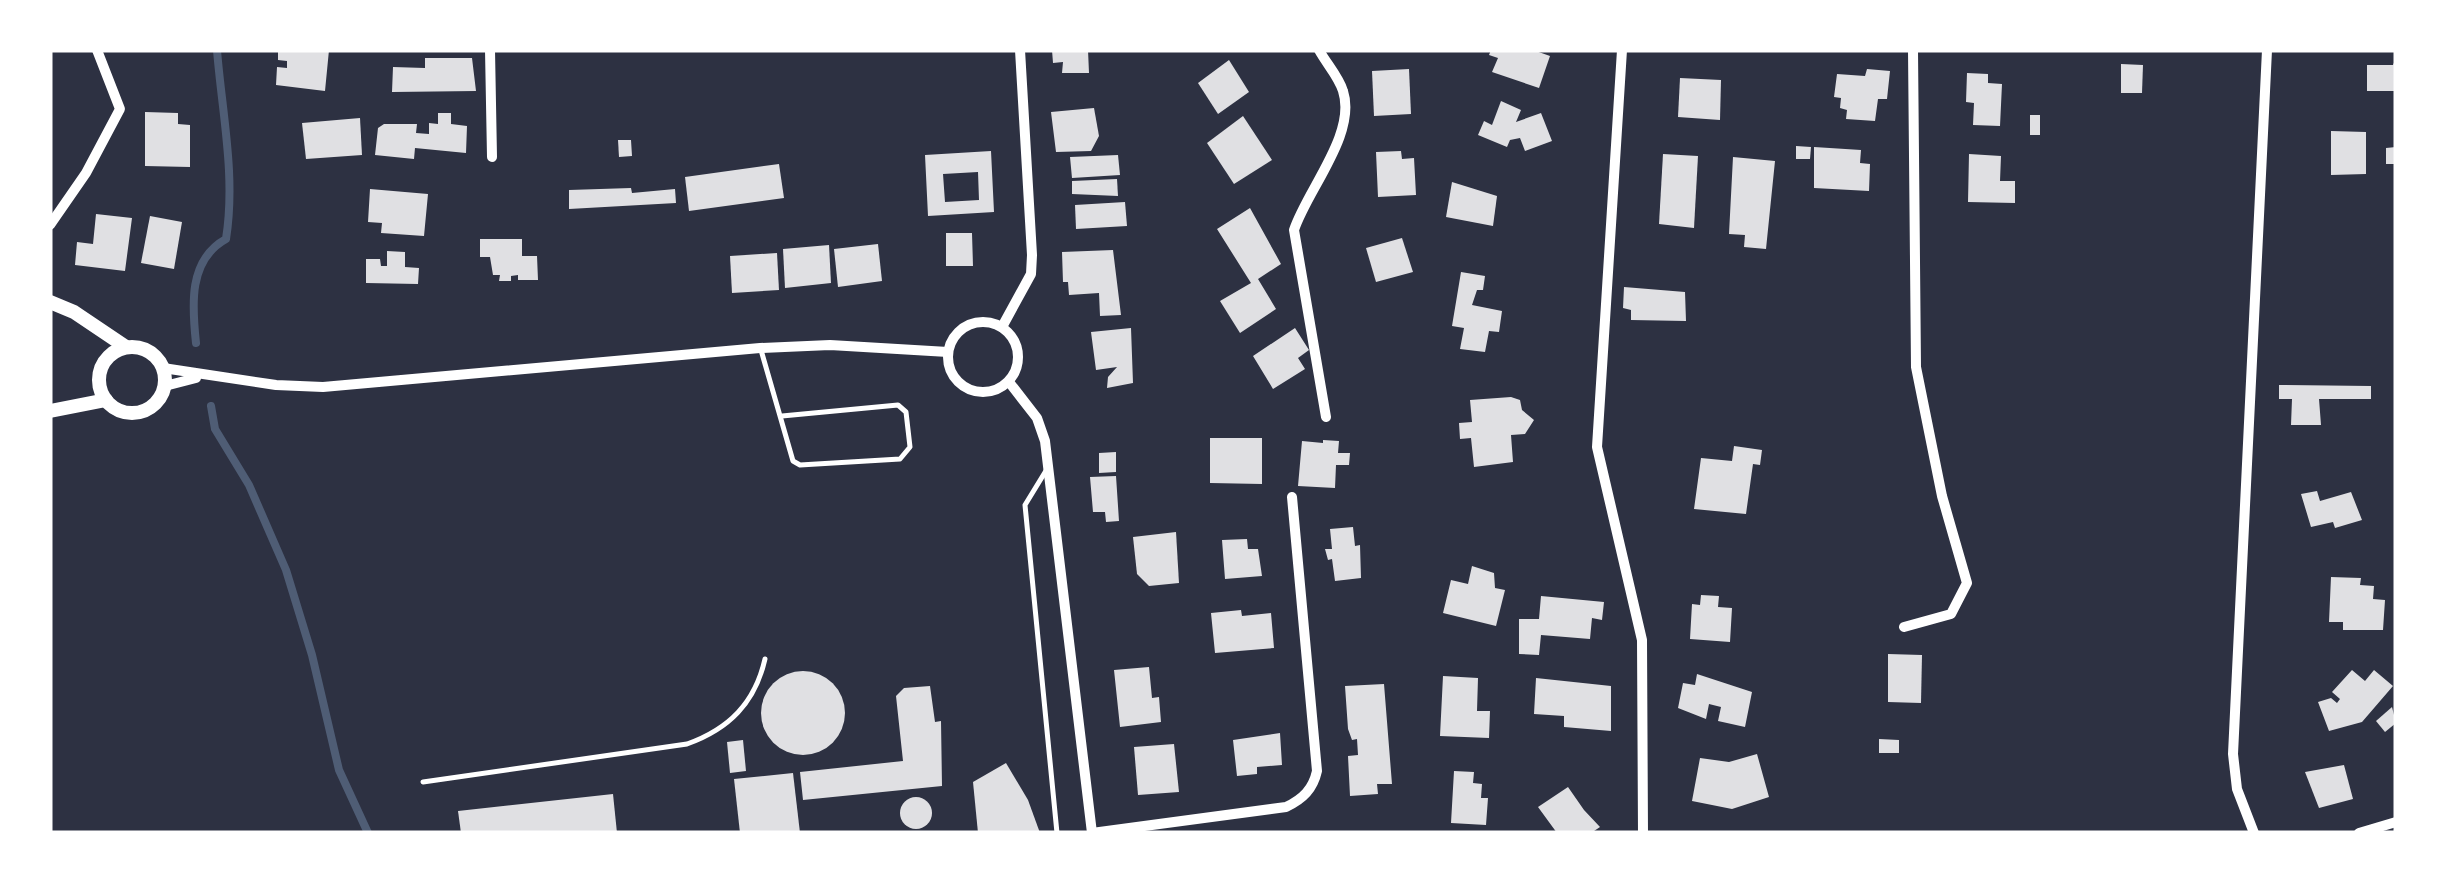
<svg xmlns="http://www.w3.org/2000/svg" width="2446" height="883" font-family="Figtree,sans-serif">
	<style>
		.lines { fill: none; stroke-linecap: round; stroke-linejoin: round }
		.stream { stroke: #4f5d75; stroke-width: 8 }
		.building { fill: #e0e0e3; fill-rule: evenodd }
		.service { stroke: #fff; stroke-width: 5 }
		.minor { stroke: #fff; stroke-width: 10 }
		.tertiary { stroke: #fff; stroke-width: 14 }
	</style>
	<rect width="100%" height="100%" fill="#2d3142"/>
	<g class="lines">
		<g class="stream">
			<path d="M196,343C192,306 188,260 226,239C236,176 222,113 217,50"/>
			<path d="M211,406L215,429L249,485L286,570L312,655L339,770L368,833"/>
		</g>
	</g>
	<g class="building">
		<path d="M278,50H329L325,91L276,85L277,67L287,68V61L278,60Z"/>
		<path d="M1052,50H1088L1089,73H1062L1063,62L1053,63Z"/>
		<path d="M1491,50H1533L1550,56L1539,88L1492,72L1498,58L1489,55Z"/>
		<path d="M425,58H472L476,91L392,92L393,67L425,68Z"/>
		<path d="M2396,58V91H2367V65H2393Z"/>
		<path d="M1229,60L1249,92L1218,114L1198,83Z"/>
		<path d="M2121,64L2143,65L2142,93H2121Z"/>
		<path d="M1409,69L1411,114L1374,116L1372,71Z"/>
		<path d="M1867,69L1890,71L1887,99H1878L1875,121L1846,119L1847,110L1840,108L1841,98L1834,97L1837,74L1865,76Z"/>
		<path d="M1967,73L1988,74V83L2002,84L2000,126L1973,125L1974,103L1966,102Z"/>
		<path d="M1680,78L1721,80L1720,120L1678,117Z"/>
		<path d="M1501,101L1521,110L1516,122L1541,113L1552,141L1525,151L1520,138L1510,140L1507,147L1478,135L1484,121L1492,125Z"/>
		<path d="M1094,108L1099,136L1091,151L1056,152L1051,112Z"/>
		<path d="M145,112L178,113V124L190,125V167L145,166Z"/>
		<path d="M438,113H451V124L467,126L466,153L415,148L414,159L375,155L378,128L384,124H417L416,133L429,134V123L438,124Z"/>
		<rect x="2030" y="115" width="10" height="20"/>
		<path d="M1243,116L1272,160L1234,184L1207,143Z"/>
		<path d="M360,118L362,155L306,159L302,123Z"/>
		<path d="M2331,131L2366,132V174L2331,175Z"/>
		<path d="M618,140H631L632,156L619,157Z"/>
		<path d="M1796,146L1811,147L1810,159H1796Z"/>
		<path d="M1814,147L1861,150L1860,163L1870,164L1869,191L1814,188Z"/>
		<path d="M2396,147V164H2386V148Z"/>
		<path d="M991,151L994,212L928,216L925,155ZM978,172L979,200L945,202L943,174Z"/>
		<path d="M1401,151L1402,159L1414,158L1416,195L1378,197L1376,152Z"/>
		<path d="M1663,154L1698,156L1694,228L1659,224Z"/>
		<path d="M1969,154L2001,156L2000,181H2015V203L1968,202Z"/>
		<path d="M1118,155L1120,175L1072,178L1070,157Z"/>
		<path d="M1733,157L1775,161L1766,249L1744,247L1745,235L1729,234Z"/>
		<path d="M779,164L784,198L689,211L685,177Z"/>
		<path d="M1117,179L1118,196L1072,194V181Z"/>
		<path d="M1452,182L1497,196L1493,226L1446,217Z"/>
		<path d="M631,188L632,193L675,189L676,203L569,209V190Z"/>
		<path d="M370,189L428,194L424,236L381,233L382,223L368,222Z"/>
		<path d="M1125,202L1127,226L1076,229L1075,205Z"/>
		<path d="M1250,208L1281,264L1258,279L1276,309L1240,333L1220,301L1251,283L1217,229Z"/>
		<path d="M96,214L132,218L125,271L75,265L77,242L93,244Z"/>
		<path d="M150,216L182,222L174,269L141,263Z"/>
		<path d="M946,233H972L973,266H946Z"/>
		<path d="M1402,238L1413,272L1376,282L1366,248Z"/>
		<path d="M480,239H522V256H537L538,280H518V275L511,276V281H499L500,275H493L490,257H480Z"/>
		<path d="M878,244L882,281L838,287L834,249Z"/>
		<path d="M829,245L831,283L785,288L783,249Z"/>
		<path d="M1113,250L1121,315L1100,316L1099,293L1069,295L1068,282H1063L1062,252Z"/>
		<path d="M387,251L405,252V267L419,268L418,284L366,283V259H380L381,266H387Z"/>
		<path d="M777,253L779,290L732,293L730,256Z"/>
		<path d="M1461,272L1485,276L1483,290H1477L1472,305L1502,311L1499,332L1489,331L1485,352L1460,349L1464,328L1452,326Z"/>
		<path d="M1624,287L1685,292L1686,321L1631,320V310L1623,308Z"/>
		<path d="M1131,328L1133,383L1107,388L1108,377L1117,367L1096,370L1091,332Z"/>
		<path d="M1295,328L1309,350L1298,358L1305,369L1273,389L1253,356Z"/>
		<path d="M2279,385L2371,386V399H2319L2321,425H2291L2292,399H2279Z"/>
		<path d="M1511,397L1520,400L1522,410L1534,420L1525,434L1511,435L1513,462L1474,467L1471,438L1460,439L1459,423L1472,422L1470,400Z"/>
		<path d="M1210,438H1262V484L1210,483Z"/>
		<path d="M1323,440L1339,441L1338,453H1350L1349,465H1336L1335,488L1298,486L1302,441L1323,443Z"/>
		<path d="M1734,446L1762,450L1760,465L1753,464L1746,514L1694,509L1701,458L1732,461Z"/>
		<path d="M1116,452V472L1099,473V453Z"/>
		<path d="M1116,476L1119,521L1106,522L1105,512H1093L1090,477Z"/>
		<path d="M2317,491L2320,501L2351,492L2362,520L2335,528L2333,522L2311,527L2301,494Z"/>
		<path d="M1353,527L1355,546L1360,545L1361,578L1335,581L1332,559L1328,560L1325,549H1332L1330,529Z"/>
		<path d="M1176,532L1179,583L1149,586L1137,574L1133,537Z"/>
		<path d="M1247,539L1248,549H1258L1262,576L1225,579L1222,540Z"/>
		<path d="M1472,566L1494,573L1495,588L1505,590L1496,626L1443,613L1451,580L1468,584Z"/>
		<path d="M2331,577L2361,578L2360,585L2374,586L2373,599L2385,600L2383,630H2343V622H2329Z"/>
		<path d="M1701,595L1719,596L1718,607L1732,608L1730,642L1690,639L1692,604L1700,605Z"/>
		<path d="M1541,596L1604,602L1602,620L1592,618L1590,639L1541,635L1539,655L1519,654V619H1539Z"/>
		<path d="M1241,610L1242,616L1271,613L1274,648L1215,653L1211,613Z"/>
		<path d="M1888,654L1922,655L1921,703L1888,702Z"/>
		<path d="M1149,667L1152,698L1159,697L1161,722L1120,727L1114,670Z"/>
		<path d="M2352,670L2365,681L2374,670L2393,686L2362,722L2329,731L2318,702L2331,698L2337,703L2340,699L2332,692Z"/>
		<circle cx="803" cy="713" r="42"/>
		<path d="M1697,674L1752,692L1745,727L1718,721L1721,707L1709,704L1706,719L1678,708L1683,683L1695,685Z"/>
		<path d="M1443,676L1478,678L1477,711H1490L1489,738L1440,736Z"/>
		<path d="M1536,678L1611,686V731L1564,727V716L1534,714Z"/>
		<path d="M1384,684L1392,784H1377L1378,794L1350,796L1348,756L1358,755L1357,739L1352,740L1348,729L1345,686Z"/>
		<path d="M930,686L935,722L941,721L942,786L803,800L800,772L903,761L896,696L904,688Z"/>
		<path d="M2392,707L2396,723L2385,732L2376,721Z"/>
		<path d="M1280,733L1282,765L1257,767V774L1237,776L1233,740Z"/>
		<path d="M1879,739L1899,740V753H1879Z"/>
		<path d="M743,740L746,771L730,773L727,742Z"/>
		<path d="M1174,744L1179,792L1138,795L1134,747Z"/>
		<path d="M1757,754L1769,797L1732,809L1692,801L1700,758L1729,762Z"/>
		<path d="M1006,763L1028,800L1040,833H978L973,782Z"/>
		<path d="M2344,765L2353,799L2319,808L2305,772Z"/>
		<path d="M1454,771L1474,772L1473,783L1482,784L1481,798H1488L1486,825L1451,823Z"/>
		<path d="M793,773L800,833H740L734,779Z"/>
		<path d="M1568,787L1584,810L1600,827L1591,833H1557L1538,807Z"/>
		<path d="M613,794L617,833H461L458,811Z"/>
		<circle cx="916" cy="813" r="16"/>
	</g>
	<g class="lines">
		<g class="service">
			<path d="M761,350L793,461L800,465L900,459L910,447L906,412L898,405L782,416"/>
			<path d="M1047,469L1025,505L1057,833"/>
			<path d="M423,782L687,744C729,729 755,703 765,659"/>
		</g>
		<g class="minor">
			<path d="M490,50L492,157"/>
			<path d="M1319,50C1326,63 1339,77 1343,91C1357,134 1307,190 1294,230L1326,417"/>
			<path d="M1622,50L1597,447L1642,640L1643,833"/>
			<path d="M50,225L86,173L120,109L97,50"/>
			<circle cx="983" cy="357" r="35"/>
			<path d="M1002,327L1031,274L1032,255L1020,50"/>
			<path d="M163,368L276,385L323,387L760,348L830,345L948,352"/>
			<path d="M1009,382L1037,418L1045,441L1092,833"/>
			<path d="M165,386L196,378"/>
			<path d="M1904,627L1951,614L1967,583L1942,496L1916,367L1913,50"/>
			<path d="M1092,833L1286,807C1303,799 1313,789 1317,771L1292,497"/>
			<path d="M2254,833L2237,789L2233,754L2267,50"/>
			<path d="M2359,833L2396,822"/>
		</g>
		<g class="tertiary">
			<path d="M50,302L74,312L126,347"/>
			<circle cx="132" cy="380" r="33"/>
			<path d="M50,411L106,400"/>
		</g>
	</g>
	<rect width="2446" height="883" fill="none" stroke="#ffffff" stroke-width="105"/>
</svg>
